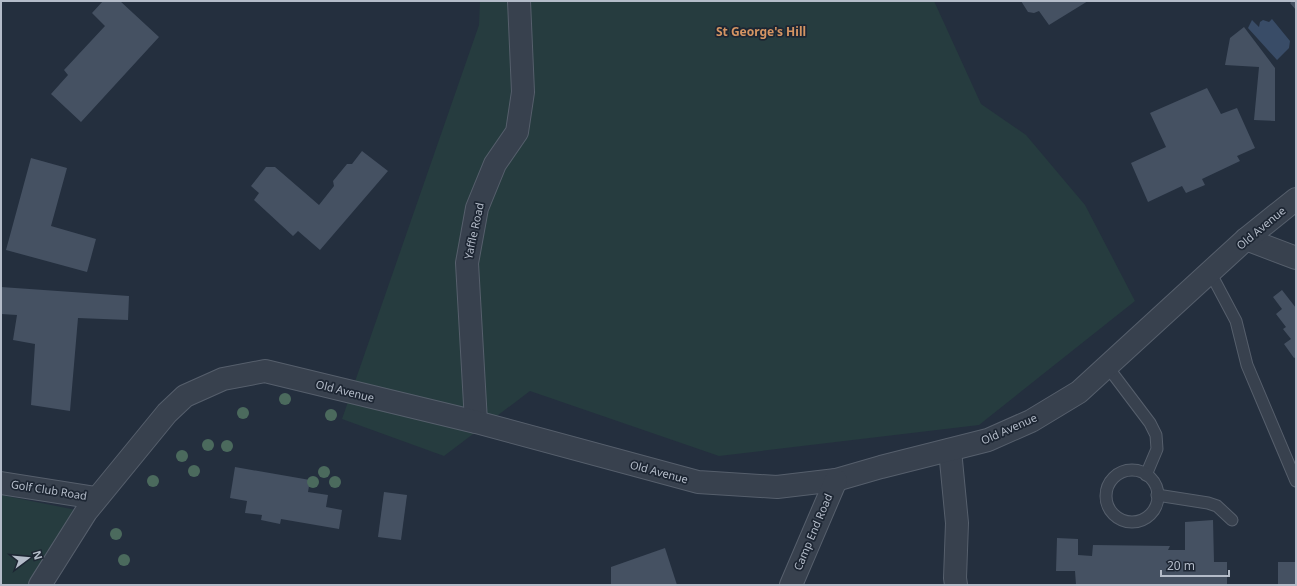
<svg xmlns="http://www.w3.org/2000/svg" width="1297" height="586" font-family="'Noto Sans',sans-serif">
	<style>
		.green { fill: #263c3f }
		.water { fill: #394c67 }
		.building { fill: #455162 }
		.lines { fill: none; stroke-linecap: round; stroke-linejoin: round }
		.lane-casing { stroke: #565f6c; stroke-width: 13 }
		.street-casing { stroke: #565f6c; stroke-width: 24 }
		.lane { stroke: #38414e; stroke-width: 11 }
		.street { stroke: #38414e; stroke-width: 22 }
		.tree { fill: #4b6a5d }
		.labels { text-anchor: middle; stroke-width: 3.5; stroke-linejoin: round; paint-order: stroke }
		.street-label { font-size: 11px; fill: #b4bcc9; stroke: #1d2633 }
		.neighbourhood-label { font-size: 12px; font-weight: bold; fill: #d59563; stroke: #1d2633 }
	</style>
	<rect width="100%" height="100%" fill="#242f3e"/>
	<g class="green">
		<path d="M480,1H934L981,104L1026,135L1085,205L1135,301L979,425L719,456L530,391L444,456L342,419L479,25Z"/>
		<path d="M1,495L86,512L40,585H1Z"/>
	</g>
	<path class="water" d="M1272,19L1290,41L1289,48L1277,60L1248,28L1252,20L1259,27L1260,22L1263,20L1269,22Z"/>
	<g class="building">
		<path d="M103,1H120L159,37L81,122L51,94L68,75L64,70L105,26L92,13Z"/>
		<path d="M1021,1H1088L1049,25L1039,11L1034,13L1028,12Z"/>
		<path d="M1292,1H1296V10L1290,3Z"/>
		<path d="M1244,27L1275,68V121L1254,120L1259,67L1225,65L1230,38Z"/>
		<path d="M1207,88L1221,114L1237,108L1255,148L1237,156L1240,161L1202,179L1205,185L1186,193L1182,186L1148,202L1131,163L1166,147L1150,113Z"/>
		<path d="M362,151L388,171L320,250L298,231L293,236L254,200L259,193L251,186L266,167H275L319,205L334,186L333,181L347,164H352Z"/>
		<path d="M31,158L67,168L51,226L96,239L87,272L6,250Z"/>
		<path d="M1,287L129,296L128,320L78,318L70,411L31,405L35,344L13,340L17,315L1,314Z"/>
		<path d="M1282,290L1296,308V357L1294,358L1284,344L1291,339L1283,329L1286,327L1276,314L1282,309L1273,297Z"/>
		<path d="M235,467L310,480L308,492L328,495L326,507L342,510L339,529L281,519L280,524L261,520L262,515L245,513L247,501L230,498Z"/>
		<path d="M384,492L407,495L401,540L378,537Z"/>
		<path d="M1213,520L1214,562H1227V585H1076L1075,571H1056L1057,538L1078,539V555L1092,556L1093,545L1170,546L1168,550H1185V522Z"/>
		<path d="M665,548L677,585H611V567Z"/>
		<rect x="1278" y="562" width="18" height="23"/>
	</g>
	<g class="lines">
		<g class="lane-casing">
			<g id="lane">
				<path d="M1210,272L1236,321L1247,365L1296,481"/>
				<path d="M1107,366L1150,423L1156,435L1157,449L1146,475"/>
				<circle cx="1132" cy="496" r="26"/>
				<path d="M1157,495L1208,503L1217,506L1232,520"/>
			</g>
		</g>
		<g class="street-casing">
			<g id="street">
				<path d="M1246,239L1296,258"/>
				<path d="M476,422L467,263L477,208L495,164L517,132L523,92L519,1"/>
				<path d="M950,450L957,523L955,578L956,585"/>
				<path d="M1,483L96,498"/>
				<path d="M40,585L86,512L167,413L185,396L223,379L265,371L476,422L698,482L777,487L836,480L881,467L988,440L1031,421L1079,392L1246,239L1296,199"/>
				<path d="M791,585L836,480"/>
			</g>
		</g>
		<use href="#lane" class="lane"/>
		<use href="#street" class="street"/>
	</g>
	<g class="tree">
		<circle cx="285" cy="399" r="6"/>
		<circle cx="243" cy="413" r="6"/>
		<circle cx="331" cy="415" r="6"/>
		<circle cx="208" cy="445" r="6"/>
		<circle cx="227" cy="446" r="6"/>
		<circle cx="182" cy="456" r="6"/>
		<circle cx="194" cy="471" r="6"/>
		<circle cx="324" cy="472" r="6"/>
		<circle cx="153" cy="481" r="6"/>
		<circle cx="313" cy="482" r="6"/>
		<circle cx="335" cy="482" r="6"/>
		<circle cx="116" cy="534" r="6"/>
		<circle cx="124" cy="560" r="6"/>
	</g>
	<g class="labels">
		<g class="street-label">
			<text transform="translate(1261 228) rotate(-40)" y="4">Old Avenue</text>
			<text transform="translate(474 231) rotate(-78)" y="4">Yaffle Road</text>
			<text transform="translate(345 391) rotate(14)" y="4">Old Avenue</text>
			<text transform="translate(1009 429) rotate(-24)" y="4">Old Avenue</text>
			<text transform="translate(659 472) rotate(15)" y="4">Old Avenue</text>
			<text transform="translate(49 490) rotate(9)" y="4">Golf Club Road</text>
			<text transform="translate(813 532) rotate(-67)" y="4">Camp End Road</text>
		</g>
		<g class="neighbourhood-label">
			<text x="761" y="36">St George's Hill</text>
		</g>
	</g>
	<rect width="1297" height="586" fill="none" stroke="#b4bcc9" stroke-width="4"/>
	<g transform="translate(28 558) rotate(74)" stroke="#1d2633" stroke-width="3" paint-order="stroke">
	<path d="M0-3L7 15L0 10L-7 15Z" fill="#b4bcc9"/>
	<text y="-6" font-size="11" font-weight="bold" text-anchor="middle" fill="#b4bcc9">N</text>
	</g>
	<path d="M1161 570v6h68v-6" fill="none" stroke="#b4bcc9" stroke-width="2"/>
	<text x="1167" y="570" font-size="12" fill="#b4bcc9" stroke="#1d2633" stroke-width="3" paint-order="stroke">20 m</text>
</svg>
